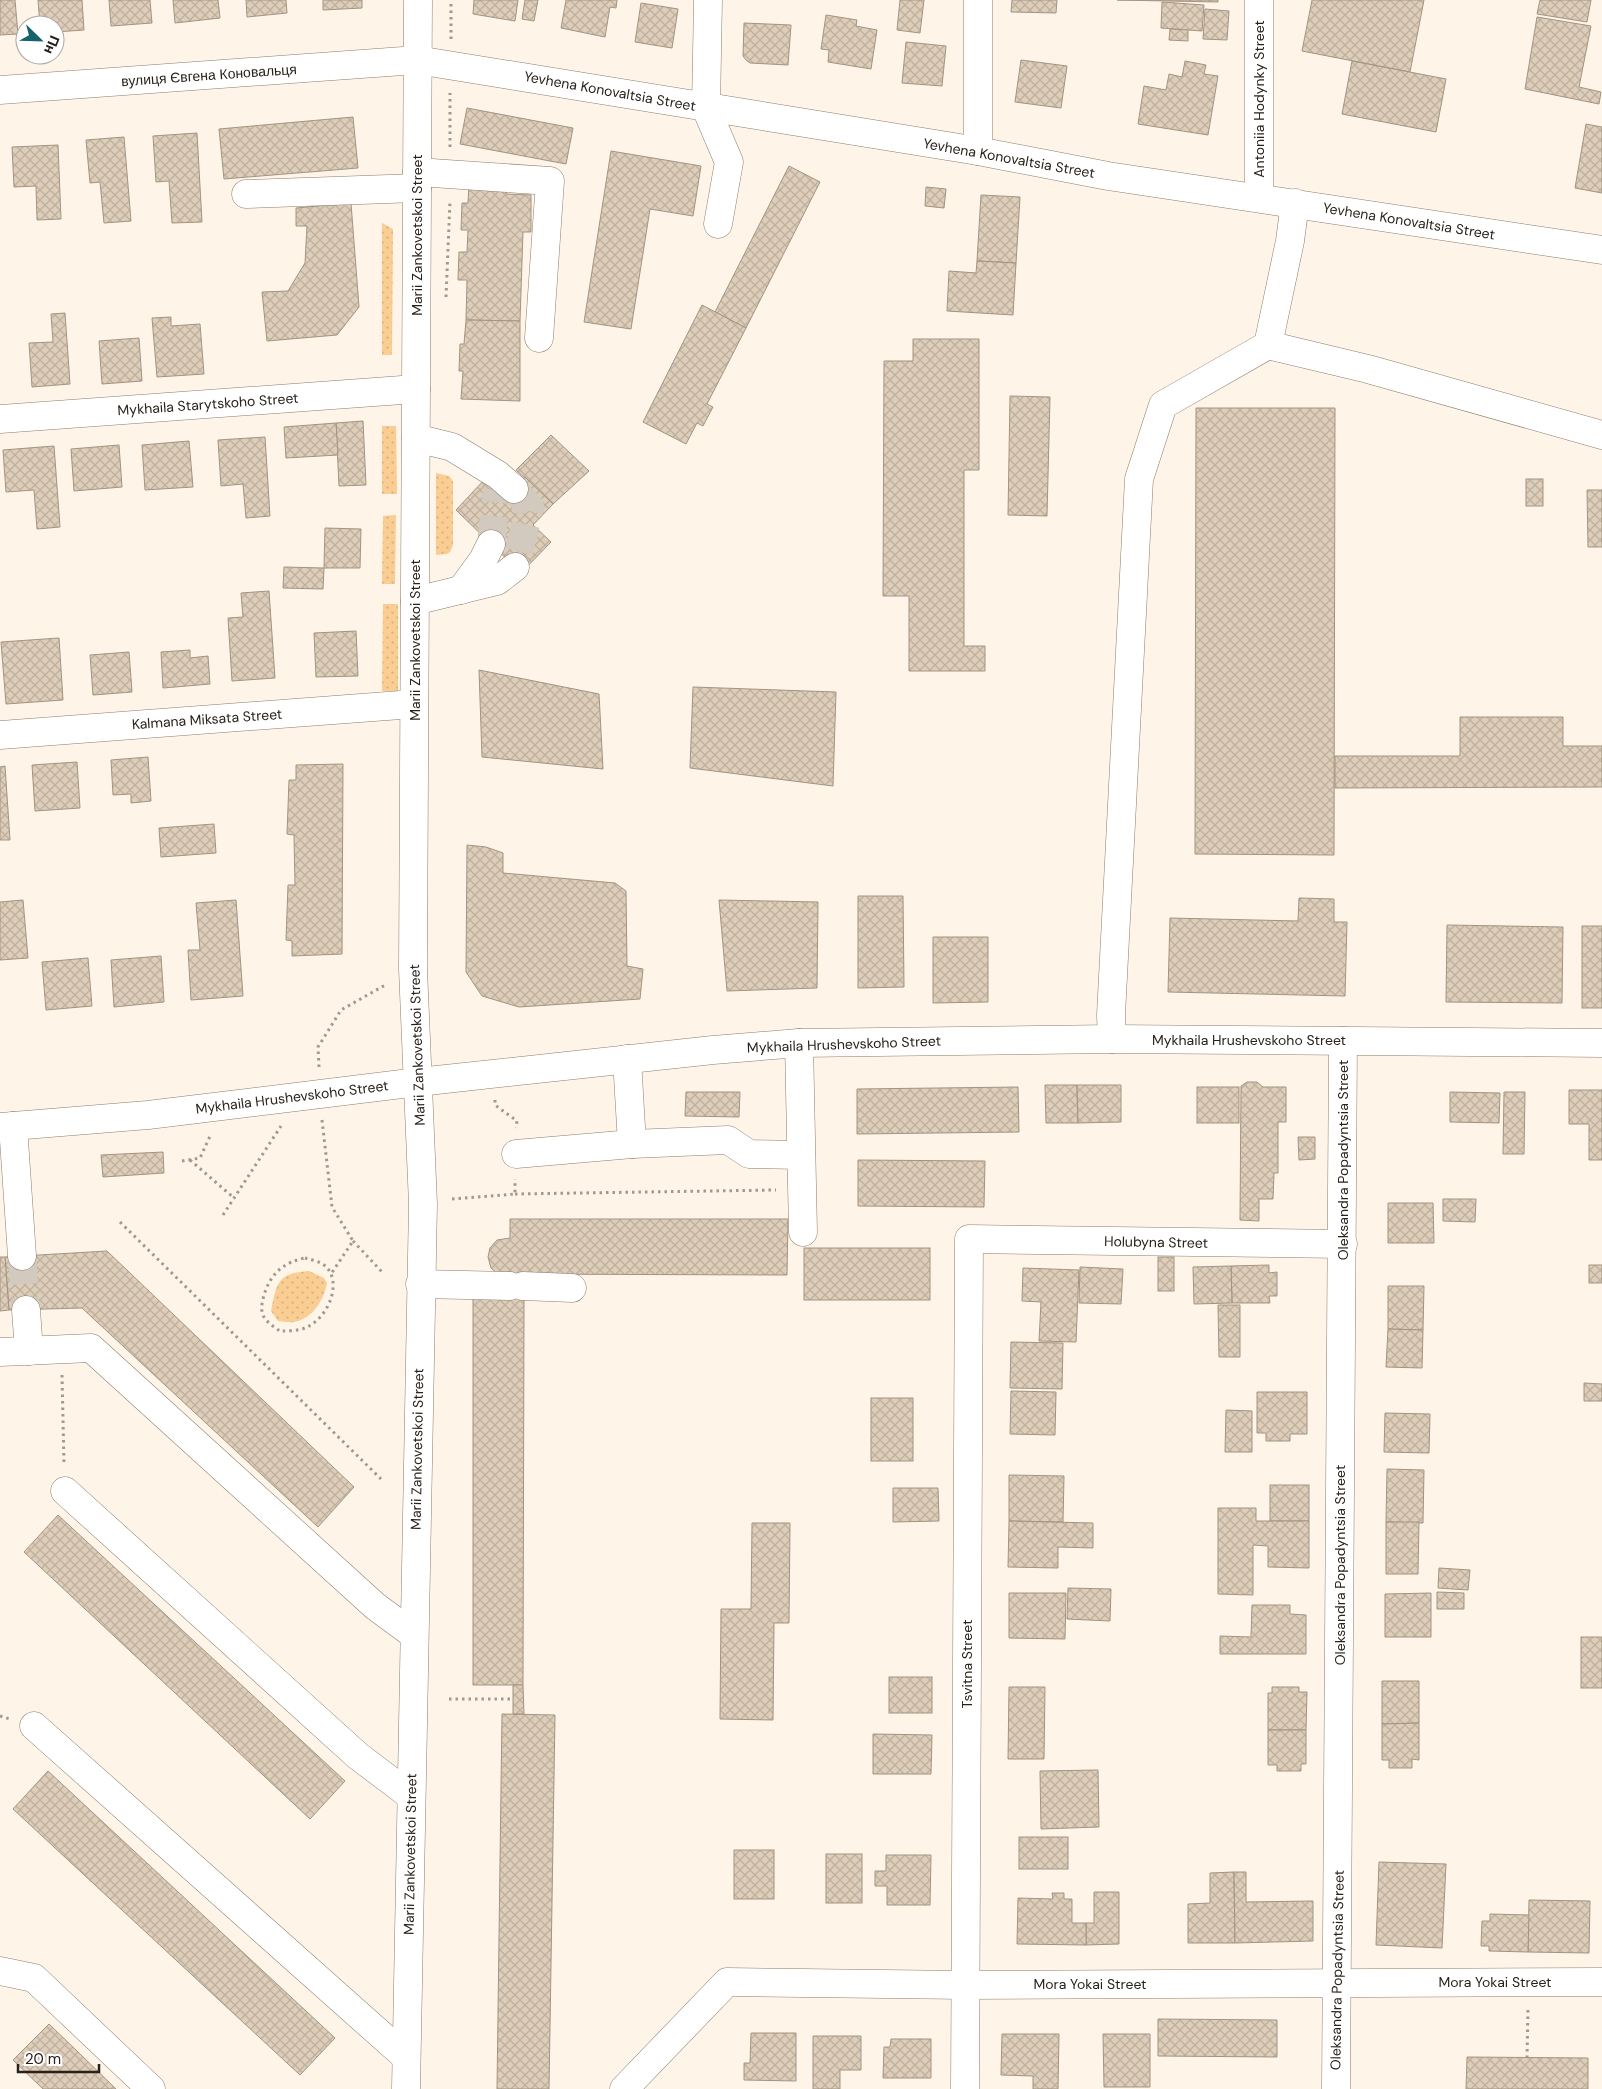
<svg xmlns="http://www.w3.org/2000/svg" width="1602" height="2089" font-family="'DM Sans',sans-serif">
	<style>
		.green { fill: url(#green-dots) }
		.building { fill: url(#building-cross-hatch); stroke: #a39481 }
		.lines { fill: none; stroke-linecap: round; stroke-linejoin: round }
		.minor-tunnel { stroke: #d3cabf; stroke-width: 28; stroke-dasharray: 28 14; stroke-linecap: butt }
		.minor-casing { stroke: #8c7d6b; stroke-width: 29 }
		.path { stroke: #a1998f; stroke-width: 3; stroke-dasharray: 2.5 4; stroke-linecap: butt }
		.minor { stroke: #fff; stroke-width: 28 }
		.labels { text-anchor: middle; stroke-width: 5; stroke-linejoin: round; paint-order: stroke }
		.street-label { font-size: 14px; fill: #28221b; stroke: #fff }
	</style>
	<defs>
		<pattern id="green-dots" width="8" height="8" patternUnits="userSpaceOnUse" patternTransform="scale(1.25)"><rect width="8" height="8" fill="#facd93"/><path d="M2 2h.1M6 6h.1" fill="none" stroke="#d6b07e" stroke-width="1.8" stroke-linecap="round"/></pattern>
		<pattern id="building-cross-hatch" width="8" height="8" patternUnits="userSpaceOnUse" patternTransform="scale(1.25)"><rect width="8" height="8" fill="#ddcdb9"/><path d="M0 0l8 8M0 8l8-8" fill="none" stroke="#beb09e"/></pattern>
	</defs>
	<rect width="100%" height="100%" fill="#fef4e8"/>
	<g class="green">
		<path d="M382,223L393,229L392,355H382Z"/>
		<path d="M382,426H396L397,494H382Z"/>
		<path d="M436,473L449,476L453,481V545L450,552L447,554L436,555Z"/>
		<path d="M396,515L395,584H382L383,516Z"/>
		<path d="M383,604H398V691H382Z"/>
		<path d="M309,1271L324,1278L327,1283C324,1300 312,1319 294,1322C289,1323 283,1321 278,1321L271,1311C277,1283 277,1273 309,1271Z"/>
	</g>
	<g class="building">
		<path d="M0,0H15L18,34L0,35Z"/>
		<path d="M38,0H82L84,30L55,32V25H40Z"/>
		<path d="M109,0H150L152,23L111,26Z"/>
		<path d="M173,0H218L220,18L175,23Z"/>
		<path d="M246,0H286L287,13L247,17Z"/>
		<path d="M323,0H362V8L323,10Z"/>
		<path d="M474,0H518L515,21L473,14Z"/>
		<path d="M525,0H538L534,21L522,19Z"/>
		<path d="M566,0H617L616,8L610,7L605,37L561,28Z"/>
		<path d="M900,0H924L920,33L897,30Z"/>
		<path d="M1012,0H1057L1056,13L1011,12Z"/>
		<path d="M1117,0H1218V2Z"/>
		<path d="M1312,0H1424L1410,72L1302,51Z"/>
		<path d="M1540,0H1591L1587,22L1537,14Z"/>
		<path d="M1162,2L1204,5L1202,31L1161,28Z"/>
		<path d="M641,3L678,9L672,48L635,42Z"/>
		<path d="M1205,9L1229,11L1227,40L1203,39Z"/>
		<path d="M826,15L857,20L856,26L877,30L871,69L828,62L829,50L821,49Z"/>
		<path d="M1537,17L1591,26L1579,87L1601,92L1599,104L1525,89Z"/>
		<path d="M744,23L791,25L788,65L750,63L746,60L743,56Z"/>
		<path d="M1170,29L1188,30V41L1169,40Z"/>
		<path d="M906,42L946,46L942,86L902,83Z"/>
		<path d="M1021,60L1067,66L1061,108L1015,102Z"/>
		<path d="M1185,61L1206,65L1204,74L1218,76L1208,135L1138,124L1144,86L1166,90L1169,74L1182,77Z"/>
		<path d="M1352,61L1446,79L1436,132L1342,114Z"/>
		<path d="M467,108L573,128L566,164L460,144Z"/>
		<path d="M353,117L358,168L224,179L219,129Z"/>
		<path d="M1586,124L1602,127V193L1575,188Z"/>
		<path d="M197,133L202,222L172,223L169,181L156,182L153,136Z"/>
		<path d="M124,137L131,221L104,223L100,182L90,183L86,140Z"/>
		<path d="M58,145L61,219L37,220L36,186L14,187L12,147Z"/>
		<path d="M611,151L701,166L693,216L650,209L631,329L584,322Z"/>
		<path d="M789,166L820,182L746,328L715,312Z"/>
		<path d="M469,183L506,185V194L531,195V232H523L520,321L466,320L467,280H458L459,252H467L468,230H461L462,203H468Z"/>
		<path d="M926,187L946,189L944,208L925,206Z"/>
		<path d="M981,195L1020,197L1016,263L977,261Z"/>
		<path d="M351,203L359,307L337,335L267,341L262,292L288,291L305,263L307,226H296V208Z"/>
		<path d="M977,261L1016,263L1013,315L947,311L949,271L976,273Z"/>
		<path d="M702,305L746,328L707,404L713,407L703,426L697,423L686,444L643,422Z"/>
		<path d="M65,313L70,384L32,387L29,343L53,342L51,314Z"/>
		<path d="M171,317V326L200,324L204,374L157,377L152,318Z"/>
		<path d="M466,320L520,321V401L461,399L463,371H459L460,344H464Z"/>
		<path d="M139,338L142,381L102,384L99,341Z"/>
		<path d="M913,339H979V470H964V646H985V671H909V596H883L884,361H913Z"/>
		<path d="M1010,396L1050,397L1047,516L1008,515Z"/>
		<path d="M1196,408H1335L1334,855L1195,854Z"/>
		<path d="M363,421L366,485L339,486L336,423Z"/>
		<path d="M336,423L338,455L286,458L284,427Z"/>
		<path d="M551,435L589,471L553,504L516,470Z"/>
		<path d="M265,437L270,516L246,518L243,484L221,486L218,440Z"/>
		<path d="M189,441L193,487L145,490L142,445Z"/>
		<path d="M119,445L122,487L74,491L71,449Z"/>
		<path d="M54,446L60,527L37,529L34,490L6,492L3,450Z"/>
		<path d="M525,477L553,504L533,525L551,542L521,573L456,510L485,479L505,498Z"/>
		<rect x="1526" y="479" width="17" height="27"/>
		<path d="M1587,490H1602V547H1588Z"/>
		<path d="M325,528L361,529L360,568H324Z"/>
		<path d="M284,567L324,568L323,589L283,588Z"/>
		<path d="M269,591L275,678L232,681L228,618L243,617L241,593Z"/>
		<path d="M356,631L358,676L316,677L314,633Z"/>
		<path d="M59,638L63,700L6,704L1,642Z"/>
		<path d="M190,650V658L208,656L210,684L163,688L161,652Z"/>
		<path d="M129,652L132,692L93,695L90,655Z"/>
		<path d="M479,670L599,694L603,769L482,757Z"/>
		<path d="M693,687L836,692L833,786L690,768Z"/>
		<path d="M1460,717H1563V746H1602V787L1335,788V756H1460Z"/>
		<path d="M148,757L151,801L131,803V794L113,795L111,760Z"/>
		<path d="M77,762L80,808L35,811L32,765Z"/>
		<path d="M343,764L342,954L292,956V941L286,940L288,885H295L294,835L287,834L289,780H296V765Z"/>
		<path d="M5,766L10,840H0V767Z"/>
		<path d="M214,824L216,853L161,857L159,828Z"/>
		<path d="M467,845L486,847L503,853V873L615,883L626,891L627,966L643,969L640,999L519,1007L482,996L466,972Z"/>
		<path d="M858,896H903L904,987L858,988Z"/>
		<path d="M1299,898L1334,899V922H1347L1345,996L1168,992L1170,918L1298,921Z"/>
		<path d="M23,900L28,958L0,960V902Z"/>
		<path d="M236,900L243,996L191,1000L188,950H200L196,903Z"/>
		<path d="M719,900L818,902L817,988L727,991Z"/>
		<path d="M1447,925L1563,927L1562,1003L1446,1002Z"/>
		<rect x="1582" y="926" width="20" height="82"/>
		<path d="M933,937H988V1002L933,1003Z"/>
		<path d="M161,956L164,1002L114,1007L111,960Z"/>
		<path d="M88,958L92,1006L46,1010L42,962Z"/>
		<path d="M1247,1082H1257L1263,1087H1286V1122H1278V1173H1274L1273,1199H1259V1221L1240,1220L1241,1086Z"/>
		<path d="M1045,1085H1077L1078,1123H1046Z"/>
		<path d="M1077,1085H1121V1122L1078,1123Z"/>
		<path d="M1018,1087L1019,1132L857,1134V1089Z"/>
		<rect x="1197" y="1087" width="42" height="36"/>
		<path d="M1569,1090H1602V1160H1589V1124H1569Z"/>
		<path d="M686,1092H740L739,1117L685,1116Z"/>
		<path d="M1450,1092L1500,1093L1499,1123L1450,1122Z"/>
		<path d="M1504,1092H1525L1524,1154H1503Z"/>
		<path d="M1298,1137H1315V1159L1299,1160Z"/>
		<path d="M163,1152L164,1173L103,1177L101,1155Z"/>
		<path d="M858,1160L985,1161L984,1207L858,1206Z"/>
		<path d="M1443,1199H1476L1475,1222L1443,1221Z"/>
		<path d="M1388,1203H1433L1434,1243H1388Z"/>
		<path d="M510,1219H788L787,1275L498,1274L491,1268L488,1257L490,1248L497,1240L510,1238Z"/>
		<rect x="804" y="1248" width="126" height="52"/>
		<path d="M107,1251L354,1487L318,1527L82,1308L9,1310L5,1257Z"/>
		<path d="M0,1257H5L9,1310L0,1311Z"/>
		<rect x="1158" y="1257" width="16" height="34"/>
		<path d="M1269,1265V1273L1277,1272V1296H1269L1270,1303H1232L1231,1266Z"/>
		<rect x="1589" y="1265" width="13" height="18"/>
		<path d="M1231,1266L1232,1303L1194,1304L1193,1267Z"/>
		<path d="M1080,1267L1123,1269L1121,1304L1079,1303Z"/>
		<path d="M1023,1268L1079,1270L1076,1342L1039,1341L1041,1302L1022,1301Z"/>
		<path d="M1388,1286H1424L1423,1330L1388,1329Z"/>
		<path d="M473,1297H524L523,1685H473Z"/>
		<path d="M1218,1305H1240V1357H1219Z"/>
		<path d="M1388,1329L1423,1330L1422,1368L1386,1367Z"/>
		<path d="M1011,1342L1063,1343L1062,1389L1010,1388Z"/>
		<path d="M1584,1383L1602,1384V1401H1584Z"/>
		<path d="M1011,1391L1056,1392L1055,1435L1010,1434Z"/>
		<path d="M1257,1392H1307V1434H1290V1441H1266V1433H1257Z"/>
		<rect x="871" y="1398" width="42" height="63"/>
		<path d="M1226,1410L1252,1411V1452H1225Z"/>
		<path d="M1385,1413L1430,1414L1429,1453L1384,1452Z"/>
		<path d="M1387,1469L1424,1470L1423,1523L1386,1522Z"/>
		<path d="M1009,1475L1064,1476L1063,1522L1009,1521Z"/>
		<rect x="1270" y="1485" width="39" height="36"/>
		<path d="M893,1488H938L939,1521L893,1522Z"/>
		<path d="M1218,1508H1256V1521H1309V1568L1268,1567V1546L1253,1545V1595L1218,1594Z"/>
		<path d="M58,1515L345,1781L310,1819L24,1552Z"/>
		<path d="M1009,1521L1093,1523V1548L1058,1547V1568L1008,1567Z"/>
		<path d="M1386,1522H1419L1418,1574H1386Z"/>
		<path d="M752,1523H790L789,1623H774L773,1720L720,1719L721,1609H751Z"/>
		<path d="M1439,1568L1470,1570L1468,1590L1438,1588Z"/>
		<path d="M1068,1588L1111,1589L1110,1621L1067,1619Z"/>
		<path d="M1437,1592L1464,1593V1609H1437Z"/>
		<path d="M1009,1593H1066L1065,1639L1009,1638Z"/>
		<path d="M1431,1593V1637H1385V1594Z"/>
		<path d="M1252,1605H1290V1614L1306,1615V1654H1220V1636L1251,1637Z"/>
		<rect x="1581" y="1637" width="21" height="51"/>
		<rect x="889" y="1677" width="43" height="36"/>
		<path d="M1382,1681H1419V1723L1382,1724Z"/>
		<path d="M513,1685H523L524,1714H513Z"/>
		<path d="M1009,1687H1045L1044,1759H1008Z"/>
		<path d="M1272,1687H1299V1692H1307L1306,1730H1268V1693H1272Z"/>
		<path d="M502,1714L555,1715L549,2089H497Z"/>
		<path d="M1419,1723V1760L1412,1759V1768H1389V1760H1382V1724Z"/>
		<path d="M1268,1730H1306V1764H1301V1771H1277V1765H1268Z"/>
		<path d="M873,1734L932,1735L931,1774H873Z"/>
		<path d="M1098,1770L1099,1827L1041,1829L1040,1771Z"/>
		<path d="M48,1771L335,2038L300,2075L13,1809Z"/>
		<rect x="1019" y="1837" width="49" height="32"/>
		<rect x="734" y="1850" width="40" height="49"/>
		<rect x="826" y="1854" width="36" height="49"/>
		<path d="M886,1855H931L930,1905H887V1886H875V1871H886Z"/>
		<path d="M1379,1862L1446,1864L1442,1948L1376,1945Z"/>
		<path d="M1234,1872L1235,1943H1188V1904L1210,1903V1873Z"/>
		<path d="M1234,1872H1246V1902L1313,1901V1941L1235,1943Z"/>
		<path d="M1094,1892H1119V1944L1086,1945V1923H1094Z"/>
		<path d="M1052,1893H1064V1899H1072V1923H1086V1945L1017,1944L1018,1898L1053,1899Z"/>
		<path d="M1529,1900L1590,1901L1589,1953L1528,1952Z"/>
		<path d="M1490,1914L1529,1915L1528,1952L1489,1951V1946H1481L1482,1921H1490Z"/>
		<path d="M1158,2019L1277,2020V2057L1158,2056Z"/>
		<path d="M49,2024L77,2051L116,2089H43L13,2060Z"/>
		<path d="M751,2033H796V2081L744,2080V2063H750Z"/>
		<path d="M1002,2034H1059L1058,2089H1033V2076L1001,2075Z"/>
		<path d="M1103,2034H1150V2087H1104Z"/>
		<path d="M813,2036H861V2070H840V2089H813Z"/>
		<path d="M891,2039H931V2078H883L884,2047H890Z"/>
		<path d="M1467,2057L1588,2058V2089H1466Z"/>
	</g>
	<g class="lines">
		<g class="minor-tunnel">
			<path d="M514,489L530,507L515,567"/>
			<path d="M491,544L497,490"/>
			<path d="M22,1256L26,1310"/>
		</g>
		<g class="minor-casing">
			<g id="minor">
				<path d="M708,0L706,108L729,162L718,224"/>
				<path d="M978,0V151"/>
				<path d="M0,90L417,60L978,151L1108,176L1602,250"/>
				<path d="M417,172L550,181L539,338"/>
				<path d="M246,194L417,188"/>
				<path d="M1259,197V0"/>
				<path d="M1268,345L1368,369L1602,435"/>
				<path d="M0,419L416,389"/>
				<path d="M416,438L452,447L498,475L514,489"/>
				<path d="M461,590L483,560L491,544"/>
				<path d="M415,601L497,581L515,567"/>
				<path d="M0,735L414,704"/>
				<path d="M1112,1039L1111,1015L1139,479L1163,405L1268,345L1290,241L1295,203"/>
				<path d="M799,1043L803,1232"/>
				<path d="M627,1059L632,1144"/>
				<path d="M13,1126L22,1256"/>
				<path d="M0,1127L148,1115L418,1082L713,1050L799,1043L1112,1039L1602,1043"/>
				<path d="M516,1154L632,1144L728,1140L749,1154L801,1155"/>
				<path d="M420,1284L510,1286"/>
				<path d="M523,1286L572,1288"/>
				<path d="M26,1310L29,1351"/>
				<path d="M0,1352L91,1348L375,1606L413,1634"/>
				<path d="M65,1491L358,1756L411,1796"/>
				<path d="M34,1726L406,2057"/>
				<path d="M0,1971L34,1978L151,2089"/>
				<path d="M406,2089L423,1204L413,969L418,0"/>
				<path d="M624,2089L727,1982L966,1985L1602,1982"/>
				<path d="M965,2089L969,1239L1343,1244"/>
				<path d="M1336,2089L1343,1041"/>
			</g>
		</g>
		<g class="path">
			<path d="M451,39V0"/>
			<path d="M450,147V93"/>
			<path d="M446,297L450,201"/>
			<path d="M319,1067L318,1047L341,1010L387,984"/>
			<path d="M495,1100V1105L517,1121L516,1128"/>
			<path d="M322,1120L332,1207L353,1241L331,1274"/>
			<path d="M190,1160L234,1198"/>
			<path d="M182,1161L200,1158L211,1134"/>
			<path d="M515,1194L776,1190"/>
			<path d="M452,1199L515,1194V1179"/>
			<path d="M223,1215L281,1126"/>
			<path d="M120,1222L381,1479"/>
			<path d="M353,1241L382,1272"/>
			<path d="M305,1258C311,1260 319,1261 324,1265C344,1281 328,1318 307,1327C299,1331 288,1331 280,1331C274,1327 266,1322 263,1315C260,1308 263,1298 265,1292C272,1272 285,1262 305,1258Z"/>
			<path d="M62,1375L64,1464"/>
			<path d="M449,1699H513"/>
			<path d="M0,1716L10,1719"/>
			<path d="M1527,2058L1528,2009"/>
		</g>
		<use href="#minor" class="minor"/>
	</g>
	<g class="labels">
		<g class="street-label">
			<text transform="translate(209 75) rotate(-4)" y="5">вулиця Євгена Коновальця</text>
			<text transform="translate(610 91) rotate(10)" y="5">Yevhena Konovaltsia Street</text>
			<text transform="translate(1259 99) rotate(-90)" y="5">Antoniia Hodynky Street</text>
			<text transform="translate(1009 158) rotate(10)" y="5">Yevhena Konovaltsia Street</text>
			<text transform="translate(1409 221) rotate(9)" y="5">Yevhena Konovaltsia Street</text>
			<text transform="translate(417 235) rotate(-90)" y="5">Marii Zankovetskoi Street</text>
			<text transform="translate(208 404) rotate(-4)" y="5">Mykhaila Starytskoho Street</text>
			<text transform="translate(415 640) rotate(-90)" y="5">Marii Zankovetskoi Street</text>
			<text transform="translate(207 719) rotate(-4)" y="5">Kalmana Miksata Street</text>
			<text x="1249" y="1045">Mykhaila Hrushevskoho Street</text>
			<text transform="translate(844 1044) rotate(-2)" y="5">Mykhaila Hrushevskoho Street</text>
			<text transform="translate(417 1045) rotate(-92)" y="5">Marii Zankovetskoi Street</text>
			<text transform="translate(292 1097) rotate(-7)" y="5">Mykhaila Hrushevskoho Street</text>
			<text transform="translate(1343 1160) rotate(-90)" y="5">Oleksandra Popadyntsia Street</text>
			<text transform="translate(1156 1242) rotate(1)" y="5">Holubyna Street</text>
			<text transform="translate(417 1449) rotate(-89)" y="5">Marii Zankovetskoi Street</text>
			<text transform="translate(1340 1565) rotate(-90)" y="5">Oleksandra Popadyntsia Street</text>
			<text transform="translate(967 1664) rotate(-90)" y="5">Tsvitna Street</text>
			<text transform="translate(410 1854) rotate(-89)" y="5">Marii Zankovetskoi Street</text>
			<text transform="translate(1337 1970) rotate(-89)" y="5">Oleksandra Popadyntsia Street</text>
			<text x="1495" y="1987">Mora Yokai Street</text>
			<text x="1090" y="1989">Mora Yokai Street</text>
		</g>
	</g>
	<g transform="translate(40 40) rotate(113)"><circle r="24" fill="#ffffff" stroke="#a9a7a4"/>
	<path d="M0-4L9 19L0 12L-9 19Z" fill="#16636c"/>
	<text y="-8" font-size="14" font-weight="bold" text-anchor="middle" fill="#28221b">Пн</text>
	</g>
	<path d="M18 2064v8h81v-8" fill="none" stroke="#28221b" stroke-width="2.5"/>
	<text x="25" y="2064" font-size="15" fill="#28221b" stroke="#ffffff" stroke-width="4" paint-order="stroke">20 m</text>
</svg>
